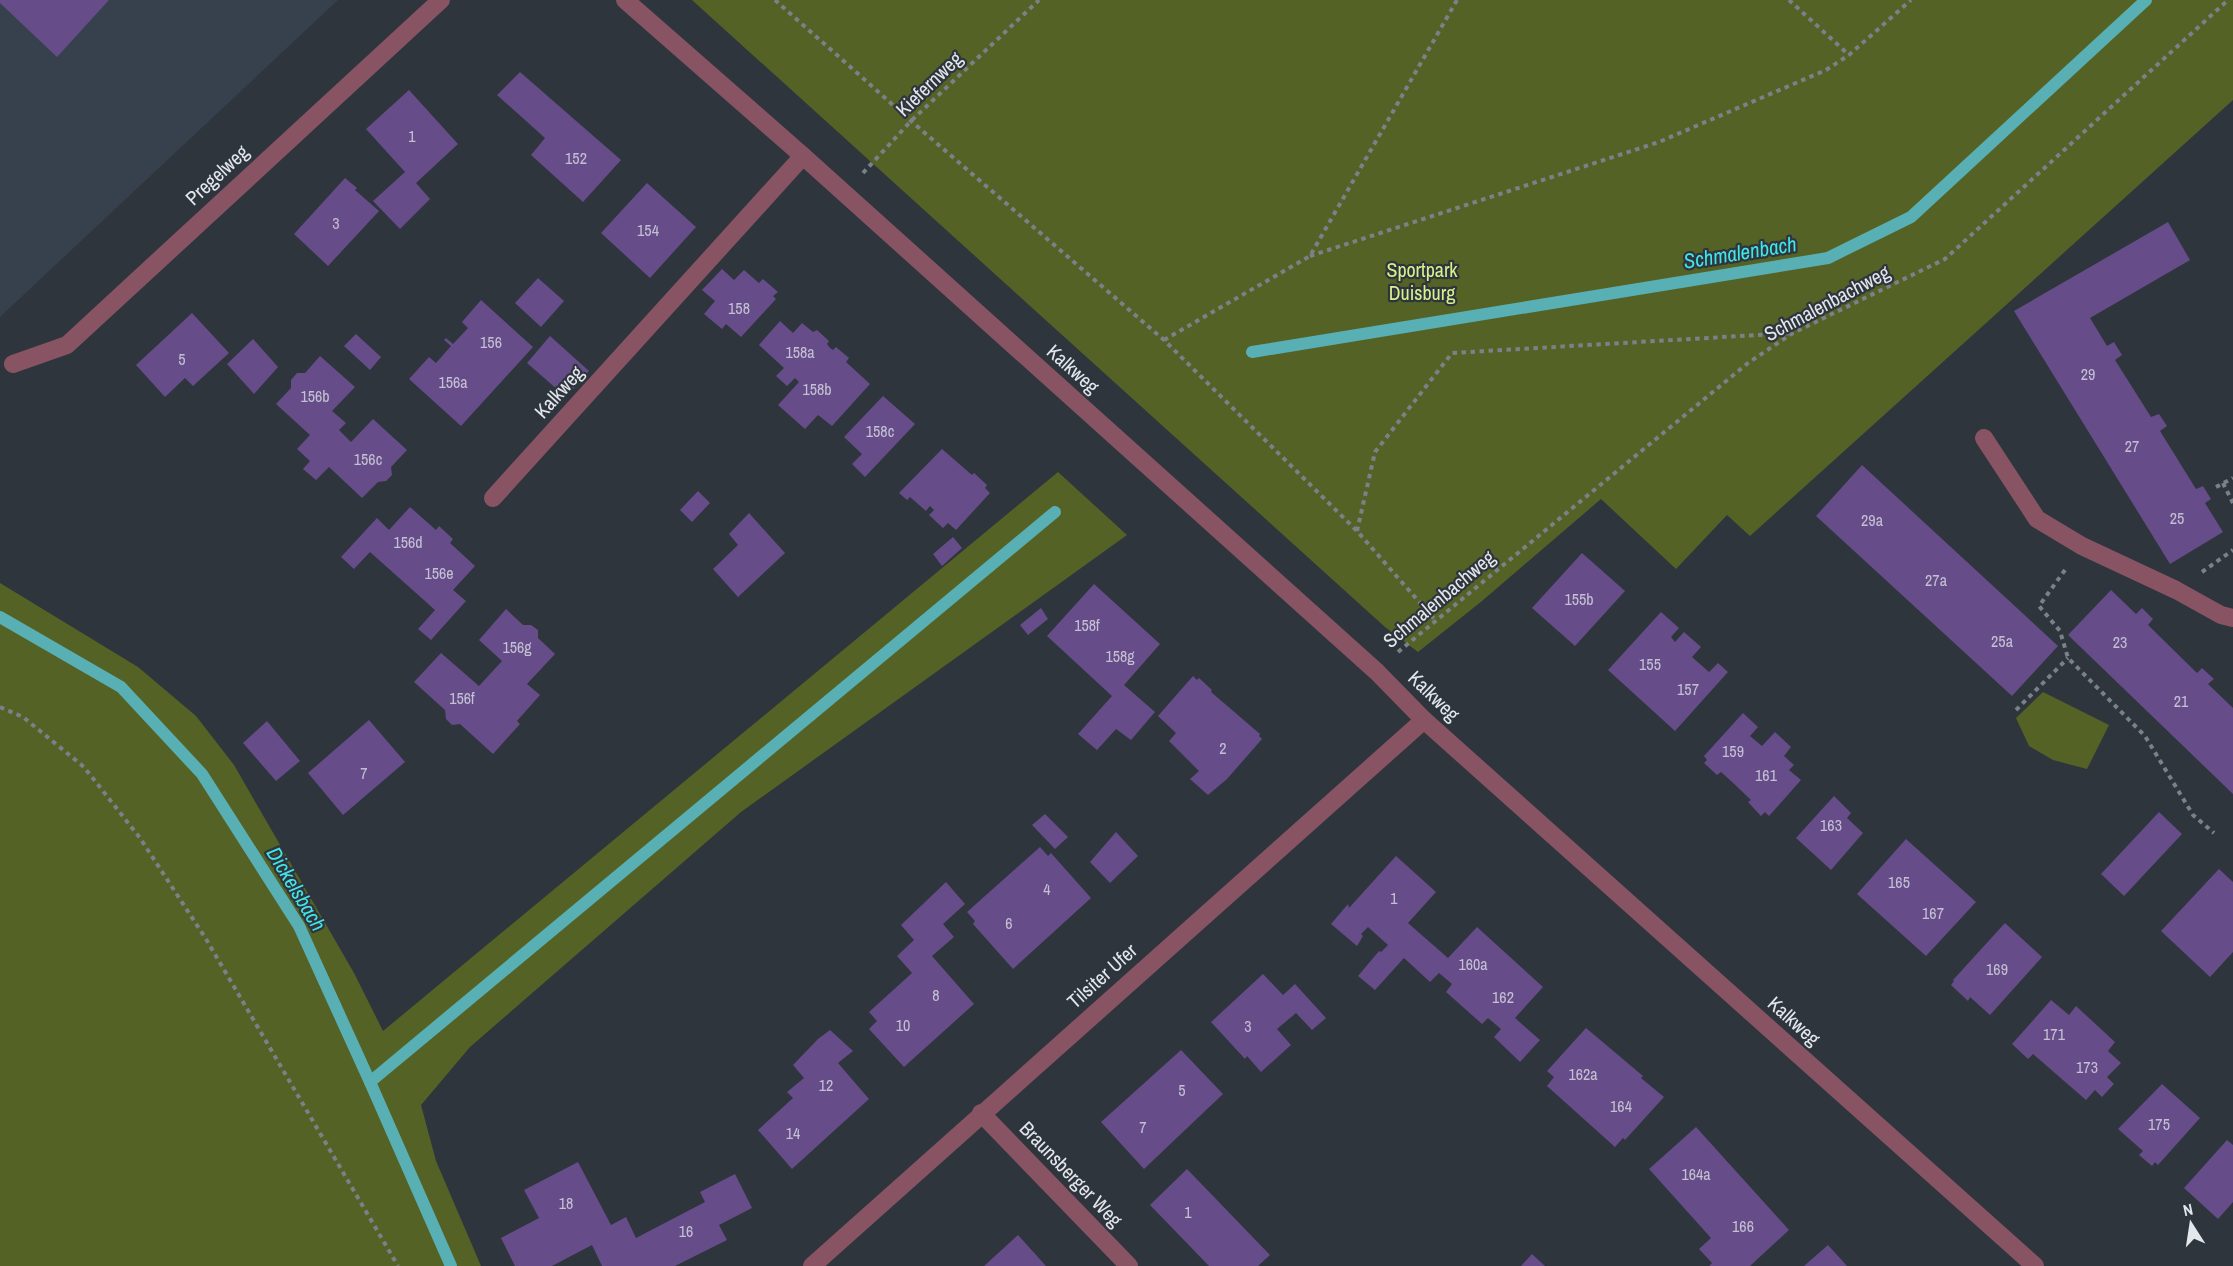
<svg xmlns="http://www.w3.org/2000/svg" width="2233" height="1266" font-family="'Archivo Narrow',sans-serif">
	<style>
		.built { fill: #36414d }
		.green { fill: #556226 }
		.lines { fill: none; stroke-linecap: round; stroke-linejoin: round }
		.stream { stroke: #58b0b4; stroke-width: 12 }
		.building { fill: #664c89 }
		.path { stroke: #7b8188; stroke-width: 4; stroke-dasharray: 4.5 4.5; stroke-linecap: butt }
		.minor { stroke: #885464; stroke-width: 18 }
		.labels { text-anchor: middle; stroke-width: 4.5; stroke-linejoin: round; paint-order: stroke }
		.number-label { font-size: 16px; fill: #c4c0d3 }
		.street-label { font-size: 20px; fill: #e3e7ec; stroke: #2e353d }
		.park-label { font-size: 20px; fill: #d8f18c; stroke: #2e353d }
		.water-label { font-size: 21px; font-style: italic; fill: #41e6ea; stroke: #2e353d }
	</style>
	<rect width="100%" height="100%" fill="#2e353d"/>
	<path class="built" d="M0,0H338L0,317Z"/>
	<g class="green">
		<path d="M692,0H2233V100L1750,536L1727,515L1676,569L1601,499L1482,601L1418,652L1385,627Z"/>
		<path d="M1058,472L1127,535L741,812L470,1047L421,1105L436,1161L481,1266H0V583L138,667L196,716L234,765L354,973L383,1031Z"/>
		<path d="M2043,692L2109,725L2087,769L2053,760L2029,746L2016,718Z"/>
	</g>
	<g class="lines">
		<g class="stream">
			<path d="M1252,352L1828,258L1911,217L2146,0"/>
			<path d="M0,617L121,687L202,774L299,926L370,1082L451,1266"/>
			<path d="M370,1082L1055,512"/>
		</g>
	</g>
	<g class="building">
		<path d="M0,0H109L57,57L0,3Z"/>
		<path d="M520,72L621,160L583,202L531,155L545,138L497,95Z"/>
		<path d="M409,90L458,144L416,183L430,199L400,229L373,201L405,172L366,129Z"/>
		<path d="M345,178L357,188L355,190L379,211L328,266L294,234Z"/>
		<path d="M647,183L696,227L650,278L601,233Z"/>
		<path d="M2168,222L2190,260L2090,318L2107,346L2114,342L2122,355L2115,360L2151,417L2159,414L2167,426L2160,431L2196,489L2203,486L2211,499L2205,503L2223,532L2170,564L2014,311Z"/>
		<path d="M722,269L734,280L744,270L759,283L763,279L778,292L773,296L776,299L741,337L726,324L722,329L704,314L715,301L702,290Z"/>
		<path d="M538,278L564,301L541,327L515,303Z"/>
		<path d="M481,300L533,347L461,426L409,379L429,357L436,363L451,346L444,340L446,338L453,344L468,328L462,322Z"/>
		<path d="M192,313L229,353L193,386L185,378L165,397L136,365Z"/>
		<path d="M780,321L793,333L802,323L813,332L817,330L829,341L827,344L830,348L833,350L836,347L849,358L846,362L870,384L832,426L818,415L805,429L778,405L799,382L795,378L787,386L776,376L784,368L759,345Z"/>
		<path d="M356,334L381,357L370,370L344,346Z"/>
		<path d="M550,336L589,371L566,397L527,363Z"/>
		<path d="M253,339L278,367L254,394L227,364Z"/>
		<path d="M320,356L355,387L332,411L346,423L339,430L351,442L373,419L407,450L391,467L392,475L386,481L378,482L362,498L329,467L316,480L303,469L310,461L297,449L310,435L276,404L291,388V380L297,373H305Z"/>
		<path d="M883,396L915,424L865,477L852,464L862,454L844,437Z"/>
		<path d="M942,449L972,475L974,473L987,485L985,488L990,493L956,530L948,523L943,528L929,515L934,510L930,506L926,511L910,497L907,500L899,493Z"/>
		<path d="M1862,465L2058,646L2012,696L1816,516Z"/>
		<path d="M698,491L710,503L692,522L680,510Z"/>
		<path d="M410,507L436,530L439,526L453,539L450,543L475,566L453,590L466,601L431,640L418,629L435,610L370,552L354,569L341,557L377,518L389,530Z"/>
		<path d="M749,513L785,553L738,597L713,569L738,545L729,534Z"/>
		<path d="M953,537L962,548L942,566L933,554Z"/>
		<path d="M1582,553L1625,591L1575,646L1532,608Z"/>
		<path d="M1094,584L1160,644L1124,685L1155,712L1131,740L1116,729L1097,750L1078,734L1112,696L1047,636Z"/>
		<path d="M2111,590L2136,614L2142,608L2153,619L2148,625L2197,673L2202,668L2214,679L2208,684L2233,708V794L2068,635Z"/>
		<path d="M1041,608L1048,619L1028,635L1020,625Z"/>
		<path d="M506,609L523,625H531L538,630V638L555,654L527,684L540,695L517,721L520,724L493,754L460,724L452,725L446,719L445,710L414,682L441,653L479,686L502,661L479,640Z"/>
		<path d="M1661,612L1679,628L1671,637L1675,642L1684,632L1701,647L1692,657L1709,672L1718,663L1728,672L1675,731L1608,670Z"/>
		<path d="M1193,676L1197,680L1199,678L1212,690L1211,692L1260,734L1259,736L1262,739L1227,779L1208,795L1190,779L1199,771L1169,741L1176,733L1158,716Z"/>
		<path d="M1743,713L1758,727L1750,736L1762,746L1775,732L1791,747L1784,756L1794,765L1789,770L1801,780L1769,816L1765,812L1761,816L1748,802L1751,800L1731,781L1721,772L1717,775L1704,763L1707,760L1704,756Z"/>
		<path d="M369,720L405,762L343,815L308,773Z"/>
		<path d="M267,721L300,761L276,781L243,743Z"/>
		<path d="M1834,796L1851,813L1847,818L1863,833L1831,870L1796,838Z"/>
		<path d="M2159,812L2182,834L2124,896L2101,874Z"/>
		<path d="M1045,814L1068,837L1055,849L1032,825Z"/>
		<path d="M1116,832L1138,856L1110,883L1090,862Z"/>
		<path d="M1906,839L1976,902L1926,956L1857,894Z"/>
		<path d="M1040,847L1048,856L1051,853L1091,898L1013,969L973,924L975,921L967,912Z"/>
		<path d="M1396,856L1436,892L1408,923L1448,958L1477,927L1543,987L1515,1018L1540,1040L1520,1062L1494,1037L1501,1029L1488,1018L1482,1024L1446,992L1452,984L1439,973L1430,982L1404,958L1375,990L1358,976L1379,951L1381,952L1388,945L1368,927L1361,934L1363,936L1357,946L1331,924L1348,904L1349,908Z"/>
		<path d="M2219,869L2233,882V952L2210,977L2161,931Z"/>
		<path d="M946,882L965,904L943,924L954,937L932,956L974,1004L904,1067L869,1029L877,1021L869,1012L912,973L897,956L914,940L901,925Z"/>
		<path d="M2005,923L2042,957L1990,1015L1970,997L1968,1001L1951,985L1954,981L1953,980Z"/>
		<path d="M1263,974L1283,995L1295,984L1326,1018L1312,1030L1296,1013L1277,1029L1291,1045L1261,1072L1247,1056L1245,1059L1211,1022Z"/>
		<path d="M2051,1000L2069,1015L2076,1006L2115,1042L2108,1051L2121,1063L2107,1077L2114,1084L2102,1097L2095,1090L2086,1100L2033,1054L2028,1059L2012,1044Z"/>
		<path d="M1586,1028L1643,1076L1641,1078L1664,1097L1625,1140L1623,1138L1615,1147L1547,1086L1554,1077L1547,1071Z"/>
		<path d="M830,1030L853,1051L838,1063L869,1099L792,1169L758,1130L793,1098L787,1092L804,1078L793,1065L818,1039Z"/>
		<path d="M1181,1050L1223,1094L1144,1169L1101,1122Z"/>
		<path d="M2162,1084L2200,1118L2158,1165L2155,1162L2152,1166L2139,1155L2143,1151L2118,1129Z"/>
		<path d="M1696,1127L1789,1230L1750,1266H1709L1712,1263L1699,1249L1711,1238L1649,1169Z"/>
		<path d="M2227,1140L2233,1145V1202L2218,1219L2184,1188Z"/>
		<path d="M578,1162L611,1225L626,1217L636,1238L705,1202L700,1192L735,1174L752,1208L719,1225L727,1240L675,1266H602L592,1245L552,1266H515L501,1238L539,1218L524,1190Z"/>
		<path d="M1187,1169L1270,1255L1258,1266H1209L1150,1205Z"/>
		<path d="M1018,1235L1046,1266H984Z"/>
		<path d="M1828,1245L1847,1266H1804Z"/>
		<path d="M1532,1254L1545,1266H1521Z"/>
	</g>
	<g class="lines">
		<g class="path">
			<path d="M775,0L911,121L1164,340L1357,531L1435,620"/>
			<path d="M1789,0L1849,55"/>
			<path d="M863,173L911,121L1039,0"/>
			<path d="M1310,256L1659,142L1826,70L1849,55L1911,0"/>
			<path d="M1164,340L1310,256L1457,0"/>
			<path d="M2223,483L2233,503"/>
			<path d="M2216,487L2233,478"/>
			<path d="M1357,531L1375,452L1452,353L1792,333"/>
			<path d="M2065,570L2039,606L2060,631L2068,658L2145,736L2193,815L2214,833"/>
			<path d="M2202,572L2233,550"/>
			<path d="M1398,652L1748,363L1793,333L1945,259L2228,0"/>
			<path d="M0,707L23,717L84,767L140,838L206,939L398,1266"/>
			<path d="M2016,710L2068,658"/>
		</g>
		<g class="minor">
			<path d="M625,0L803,156L1377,672L1424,720L2035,1266"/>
			<path d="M13,364L67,345L441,0"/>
			<path d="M1984,438L2037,519L2082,546L2176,590L2221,615L2233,618"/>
			<path d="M493,498L803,156"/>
			<path d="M981,1113L1129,1266"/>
			<path d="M812,1266L1424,720"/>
		</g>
	</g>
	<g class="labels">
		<g class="number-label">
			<text x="412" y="142">1</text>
			<text x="576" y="164">152</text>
			<text x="336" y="229">3</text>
			<text x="648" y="236">154</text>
			<text x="739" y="314">158</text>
			<text x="491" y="348">156</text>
			<text x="800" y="358">158a</text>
			<text x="182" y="365">5</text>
			<text x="2088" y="380">29</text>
			<text x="453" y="388">156a</text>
			<text x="817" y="395">158b</text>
			<text x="315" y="402">156b</text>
			<text x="880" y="437">158c</text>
			<text x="2132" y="452">27</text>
			<text x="368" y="465">156c</text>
			<text x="2177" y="524">25</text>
			<text x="1872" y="526">29a</text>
			<text x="408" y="548">156d</text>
			<text x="439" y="579">156e</text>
			<text x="1936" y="586">27a</text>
			<text x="1579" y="605">155b</text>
			<text x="1087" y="631">158f</text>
			<text x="2002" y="647">25a</text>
			<text x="2120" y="648">23</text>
			<text x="517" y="653">156g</text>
			<text x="1120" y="662">158g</text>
			<text x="1650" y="670">155</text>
			<text x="1688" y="695">157</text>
			<text x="462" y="704">156f</text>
			<text x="2181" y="707">21</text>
			<text x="1223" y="754">2</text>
			<text x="1733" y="757">159</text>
			<text x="364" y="779">7</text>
			<text x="1766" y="781">161</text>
			<text x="1831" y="831">163</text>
			<text x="1899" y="888">165</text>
			<text x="1047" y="895">4</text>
			<text x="1394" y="904">1</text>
			<text x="1933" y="919">167</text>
			<text x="1009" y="929">6</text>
			<text x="1473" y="970">160a</text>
			<text x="1997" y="975">169</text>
			<text x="936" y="1001">8</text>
			<text x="1503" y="1003">162</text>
			<text x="903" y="1031">10</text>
			<text x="1248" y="1032">3</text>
			<text x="2054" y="1040">171</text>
			<text x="2087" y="1073">173</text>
			<text x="1583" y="1080">162a</text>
			<text x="826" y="1091">12</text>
			<text x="1182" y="1096">5</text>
			<text x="1621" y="1112">164</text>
			<text x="2159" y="1130">175</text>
			<text x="1143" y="1133">7</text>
			<text x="793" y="1139">14</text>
			<text x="1696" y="1180">164a</text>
			<text x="566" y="1209">18</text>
			<text x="1188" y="1218">1</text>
			<text x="1743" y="1232">166</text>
			<text x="686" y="1237">16</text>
		</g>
		<g class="street-label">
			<text transform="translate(929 84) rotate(-44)" y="7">Kiefernweg</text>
			<text transform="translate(217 175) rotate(-43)" y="7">Pregelweg</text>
			<text transform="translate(1827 303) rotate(-28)" y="7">Schmalenbachweg</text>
			<text transform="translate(1073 369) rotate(42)" y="7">Kalkweg</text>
			<text transform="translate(559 392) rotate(-48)" y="7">Kalkweg</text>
			<text transform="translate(1439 599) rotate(-40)" y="7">Schmalenbachweg</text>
			<text transform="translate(1434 696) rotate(44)" y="7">Kalkweg</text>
			<text transform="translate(1102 976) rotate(-42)" y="7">Tilsiter Ufer</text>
			<text transform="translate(1794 1021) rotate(42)" y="7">Kalkweg</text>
			<text transform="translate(1071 1174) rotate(46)" y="7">Braunsberger Weg</text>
		</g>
		<g class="park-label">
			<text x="1422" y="277">Sportpark<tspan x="1422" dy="23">Duisburg</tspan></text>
		</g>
		<g class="water-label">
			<text transform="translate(1740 253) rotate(-9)" y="7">Schmalenbach</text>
			<text transform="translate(296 889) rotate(59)" y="7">Dickelsbach</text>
		</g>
	</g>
	<g transform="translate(2191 1224) rotate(348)" stroke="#2e353d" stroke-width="4.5" paint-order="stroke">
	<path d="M0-4.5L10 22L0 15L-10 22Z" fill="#e3e7ec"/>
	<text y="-9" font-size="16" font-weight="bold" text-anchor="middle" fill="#e3e7ec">N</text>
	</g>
</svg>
